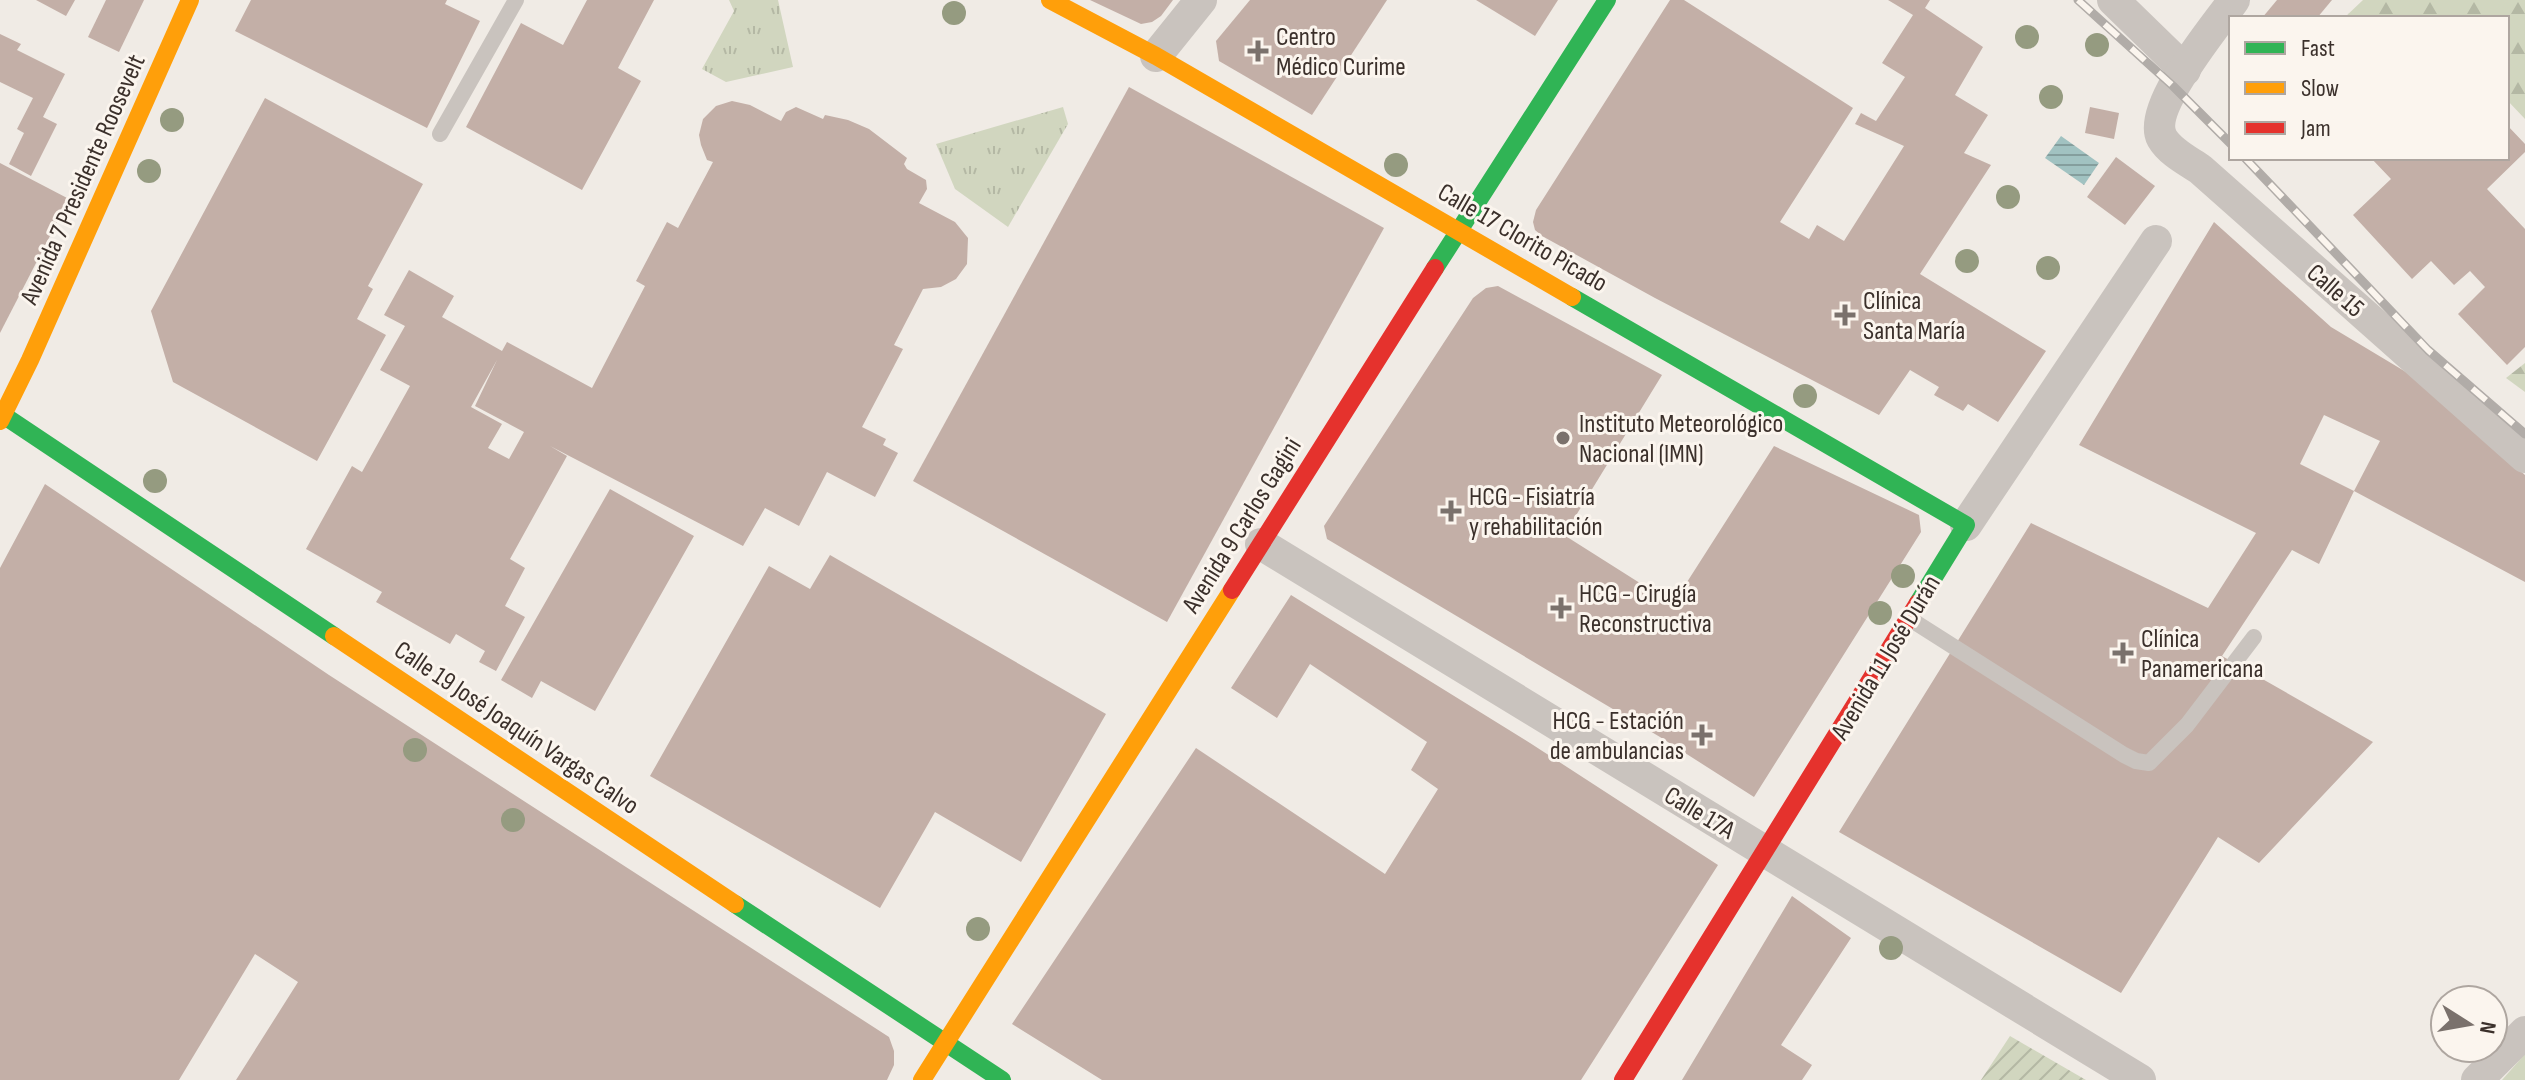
<svg xmlns="http://www.w3.org/2000/svg" width="2525" height="1080" font-family="'Sofia Sans Condensed',sans-serif">
	<style>
		.grass { fill: url(#grass-tufts) }
		.forest { fill: url(#forest-firs) }
		.garden { fill: url(#garden-furrows) }
		.pitch { fill: #d1d6bf }
		.water { fill: url(#water-rules) }
		.building { fill: #c3afa7; fill-rule: evenodd }
		.lines { fill: none; stroke-linecap: round; stroke-linejoin: round }
		.lane { stroke: #c9c3be; stroke-width: 16 }
		.street { stroke: #c9c3be; stroke-width: 32 }
		.fast { stroke: #30b455; stroke-width: 18 }
		.slow { stroke: #ff9f0a; stroke-width: 18 }
		.jam { stroke: #e5322d; stroke-width: 18 }
		.rail-casing { stroke: #b1aca8; stroke-width: 9 }
		.rail { stroke: #fbf5ee; stroke-width: 6; stroke-dasharray: 18; stroke-linecap: butt }
		.tree { fill: #959b80 }
		.poi-dot { fill: #7a716c; stroke: #fbf5ee; stroke-width: 3 }
		.labels { text-anchor: middle; stroke-width: 6; stroke-linejoin: round; paint-order: stroke }
		.poi-label { font-size: 26px; fill: #3b302b; stroke: #fbf5ee; text-anchor: start }
		.street-label { font-size: 26px; fill: #3b302b; stroke: #fbf5ee }
	</style>
	<defs>
		<pattern id="grass-tufts" width="24" height="20" patternUnits="userSpaceOnUse" patternTransform="scale(2)"><rect width="24" height="20" fill="#d1d6bf"/><path d="M3 7l-1-3M5 7V3M7 7l1-3M15 17l-1-3M17 17v-4M19 17l1-3" fill="none" stroke="#b4b8a4"/></pattern>
		<pattern id="forest-firs" width="22" height="20" patternUnits="userSpaceOnUse" patternTransform="scale(2)"><rect width="22" height="20" fill="#d1d6bf"/><path d="M5 1l3.5 6h-7zM16 11l3.5 6h-7z" fill="#b4b8a4"/></pattern>
		<pattern id="garden-furrows" width="10" height="10" patternUnits="userSpaceOnUse" patternTransform="scale(2)"><rect width="10" height="10" fill="#d1d6bf"/><path d="M-1 1l2-2M0 10L10 0M9 11l2-2" fill="none" stroke="#b4b8a4"/></pattern>
		<pattern id="water-rules" width="6" height="5" patternUnits="userSpaceOnUse" patternTransform="scale(2)"><rect width="6" height="5" fill="#a1c2c1"/><path d="M0 2.5h6" fill="none" stroke="#849e9d"/></pattern>
	</defs>
	<rect width="100%" height="100%" fill="#f0ebe5"/>
	<g class="grass">
		<path d="M729,0H778L793,67L726,82L702,69L734,11Z"/>
		<path d="M1063,107L1068,124L1008,227L955,189L936,144Z"/>
	</g>
	<g class="forest">
		<path d="M2363,0H2525V119L2507,100V18H2344Z"/>
		<path d="M2525,363V392L2506,378Z"/>
	</g>
	<path class="garden" d="M2010,1036L2086,1080H1981Z"/>
	<path class="pitch" d="M2525,1054V1080H2502Z"/>
	<path class="water" d="M2061,136L2099,163L2084,185L2045,158Z"/>
	<g class="building">
		<path d="M36,0H75L66,16Z"/>
		<path d="M106,0H144L119,52L88,37Z"/>
		<path d="M251,0H447L445,4L480,21L427,128L235,31Z"/>
		<path d="M587,0H654L618,68L641,81L582,190L466,127L521,23L563,45Z"/>
		<path d="M1090,0H1173L1161,16L1152,22L1141,24Z"/>
		<path d="M1250,0H1387L1312,115L1219,61L1216,41Z"/>
		<path d="M1476,0H1558L1535,36Z"/>
		<path d="M1670,0H1684L1853,108L1780,222L1809,239L1817,225L1844,241L1904,146L1855,124L1861,113L1876,121L1905,77L1882,63L1913,15L1888,0H1930L1925,8L1983,47L1955,95L1988,115L1964,153L1991,165L1920,274L2046,351L1998,422L1968,404L1963,411L1934,395L1939,387L1910,370L1879,415L1655,298L1542,236L1535,230L1533,222L1536,210Z"/>
		<path d="M2277,0H2332L2317,18H2262Z"/>
		<path d="M0,34L21,44L17,50L65,74L43,117L57,124L31,176L9,164L24,133L17,129L33,98L0,82Z"/>
		<path d="M1129,87L1384,228L1167,622L913,481Z"/>
		<path d="M265,98L423,184L368,286L373,289L357,319L386,335L317,461L173,382L151,311Z"/>
		<path d="M732,101L750,105L781,121L786,112L796,107L823,119L825,115L848,120L869,129L907,158L904,164L907,169L926,180L927,189L919,203L955,222L968,238L967,264L956,279L941,287L923,289L894,345L903,349L862,427L886,439L883,445L898,453L875,497L827,472L799,526L765,508L743,546L550,446L567,456L510,559L525,568L505,606L525,617L496,671L479,662L485,651L456,634L450,644L376,602L382,592L306,549L352,466L362,472L410,386L380,370L405,326L384,315L409,270L454,296L442,317L502,351L507,342L592,388L645,286L636,281L667,222L678,228L713,162L707,160L701,145L699,135L703,119L716,106ZM497,360L475,406L524,432L509,459L488,448L502,424L471,407Z"/>
		<path d="M2090,107L2119,113L2114,139L2085,133Z"/>
		<path d="M2507,125L2525,144V152L2487,189L2525,229V347L2507,365L2458,314L2485,287L2470,271L2454,285L2431,261L2412,279L2353,215L2391,179L2371,158H2507Z"/>
		<path d="M2116,157L2155,186L2125,225L2087,197Z"/>
		<path d="M0,163L69,199L0,333Z"/>
		<path d="M2214,222L2331,327L2416,378L2525,475V582L2354,491L2380,441L2324,415L2300,464L2354,491L2319,564L2292,550L2222,656L2373,742L2259,863L2218,837L2121,993L1839,832L2031,523L2208,608L2256,533L2079,445Z"/>
		<path d="M1498,286L1662,375L1564,535L1673,604L1774,446L1919,515L1921,532L1754,797L1660,737L1327,539L1324,526L1473,298L1486,288Z"/>
		<path d="M45,484L329,675L889,1037L894,1051V1065L887,1080H236L298,982L255,954L179,1080H0V568Z"/>
		<path d="M610,489L694,536L595,711L541,681L532,698L501,680Z"/>
		<path d="M830,555L1106,714L1021,862L935,812L880,908L650,776L769,566L810,589Z"/>
		<path d="M1291,595L1530,743L1718,865L1581,1080H1102L1012,1024L1196,748L1385,874L1438,789L1411,770L1427,742L1310,664L1277,718L1231,688Z"/>
		<path d="M1792,896L1851,938L1781,1045L1812,1065L1802,1080H1682Z"/>
	</g>
	<g class="lines">
		<g class="lane">
			<path d="M440,134L516,0"/>
			<path d="M1910,619L2124,755L2136,761L2149,763L2187,725L2254,637"/>
		</g>
		<g class="street">
			<path d="M2113,0L2185,70"/>
			<path d="M2234,0C2216,26 2146,108 2162,138C2170,152 2188,161 2200,169L2525,457"/>
			<path d="M1156,56L1201,0"/>
			<path d="M1966,525L2156,241"/>
			<path d="M1261,544L2140,1080"/>
			<path d="M2477,1080L2525,1032"/>
		</g>
		<g class="fast">
			<path d="M1435,268L1607,0"/>
			<path d="M1572,297L1966,525L1918,603"/>
			<path d="M3,415L334,636"/>
			<path d="M735,904L1002,1080"/>
		</g>
		<g class="slow">
			<path d="M1050,0L1156,56L1572,297"/>
			<path d="M0,421L30,360L190,0"/>
			<path d="M334,636L735,904"/>
			<path d="M922,1080L1232,590"/>
		</g>
		<g class="jam">
			<path d="M1232,590L1435,268"/>
			<path d="M1623,1080L1918,603"/>
		</g>
		<g class="rail-casing">
			<g id="rail">
				<path d="M2078,0L2173,86L2231,144"/>
				<path d="M2245,158L2428,350L2525,434"/>
			</g>
		</g>
		<use href="#rail" class="rail"/>
	</g>
	<g class="tree">
		<circle cx="954" cy="13" r="12"/>
		<circle cx="2027" cy="37" r="12"/>
		<circle cx="2097" cy="45" r="12"/>
		<circle cx="2051" cy="97" r="12"/>
		<circle cx="172" cy="120" r="12"/>
		<circle cx="1396" cy="165" r="12"/>
		<circle cx="149" cy="171" r="12"/>
		<circle cx="2008" cy="197" r="12"/>
		<circle cx="1967" cy="261" r="12"/>
		<circle cx="2048" cy="268" r="12"/>
		<circle cx="1805" cy="396" r="12"/>
		<circle cx="155" cy="481" r="12"/>
		<circle cx="1903" cy="576" r="12"/>
		<circle cx="1880" cy="613" r="12"/>
		<circle cx="415" cy="750" r="12"/>
		<circle cx="513" cy="820" r="12"/>
		<circle cx="978" cy="929" r="12"/>
		<circle cx="1891" cy="948" r="12"/>
	</g>
	<g class="poi-dot">
		<path d="M1254 39h8v8h8v8h-8v8h-8v-8h-8v-8h8z"/>
		<path d="M1841 303h8v8h8v8h-8v8h-8v-8h-8v-8h8z"/>
		<circle cx="1563" cy="438" r="8"/>
		<path d="M1447 499h8v8h8v8h-8v8h-8v-8h-8v-8h8z"/>
		<path d="M1557 596h8v8h8v8h-8v8h-8v-8h-8v-8h8z"/>
		<path d="M2119 641h8v8h8v8h-8v8h-8v-8h-8v-8h8z"/>
		<path d="M1698 723h8v8h8v8h-8v8h-8v-8h-8v-8h8z"/>
	</g>
	<g class="labels">
		<g class="poi-label">
			<text x="1276" y="45">Centro<tspan x="1276" dy="30">Médico Curime</tspan></text>
			<text x="1863" y="309">Clínica<tspan x="1863" dy="30">Santa María</tspan></text>
			<text x="1579" y="432">Instituto Meteorológico<tspan x="1579" dy="30">Nacional (IMN)</tspan></text>
			<text x="1469" y="505">HCG - Fisiatría<tspan x="1469" dy="30">y rehabilitación</tspan></text>
			<text x="1579" y="602">HCG - Cirugía<tspan x="1579" dy="30">Reconstructiva</tspan></text>
			<text x="2141" y="647">Clínica<tspan x="2141" dy="30">Panamericana</tspan></text>
			<text x="1684" y="729" text-anchor="end">HCG - Estación<tspan x="1684" dy="30">de ambulancias</tspan></text>
		</g>
		<g class="street-label">
			<text transform="translate(82 179) rotate(-66)" y="9">Avenida 7 Presidente Roosevelt</text>
			<text transform="translate(1523 237) rotate(30)" y="9">Calle 17 Clorito Picado</text>
			<text transform="translate(2336 290) rotate(41)" y="9">Calle 15</text>
			<text transform="translate(1241 525) rotate(-58)" y="9">Avenida 9 Carlos Gagini</text>
			<text transform="translate(1885 657) rotate(-59)" y="9">Avenida 11 José Durán</text>
			<text transform="translate(517 727) rotate(34)" y="9">Calle 19 José Joaquín Vargas Calvo</text>
			<text transform="translate(1700 812) rotate(31)" y="9">Calle 17A</text>
		</g>
	</g>
	<rect x="2229" y="16" width="280" height="144" fill="#fbf5ee" stroke="#aea6a0" stroke-width="2"/>
	<rect x="2245" y="42" width="40" height="12" fill="#30b455" stroke="#aea6a0" stroke-width="2"/>
	<text x="2301" y="56" font-size="24" fill="#3b302b">Fast</text>
	<rect x="2245" y="82" width="40" height="12" fill="#ff9f0a" stroke="#aea6a0" stroke-width="2"/>
	<text x="2301" y="96" font-size="24" fill="#3b302b">Slow</text>
	<rect x="2245" y="122" width="40" height="12" fill="#e5322d" stroke="#aea6a0" stroke-width="2"/>
	<text x="2301" y="136" font-size="24" fill="#3b302b">Jam</text>
	<g transform="translate(2469 1024) rotate(101)"><circle r="38" fill="#fbf5ee" stroke="#aea6a0" stroke-width="2"/>
	<path d="M0-6L14 30L0 20L-14 30Z" fill="#7a716c"/>
	<text y="-12" font-size="22" font-weight="bold" text-anchor="middle" fill="#3b302b">N</text>
	</g>
</svg>
